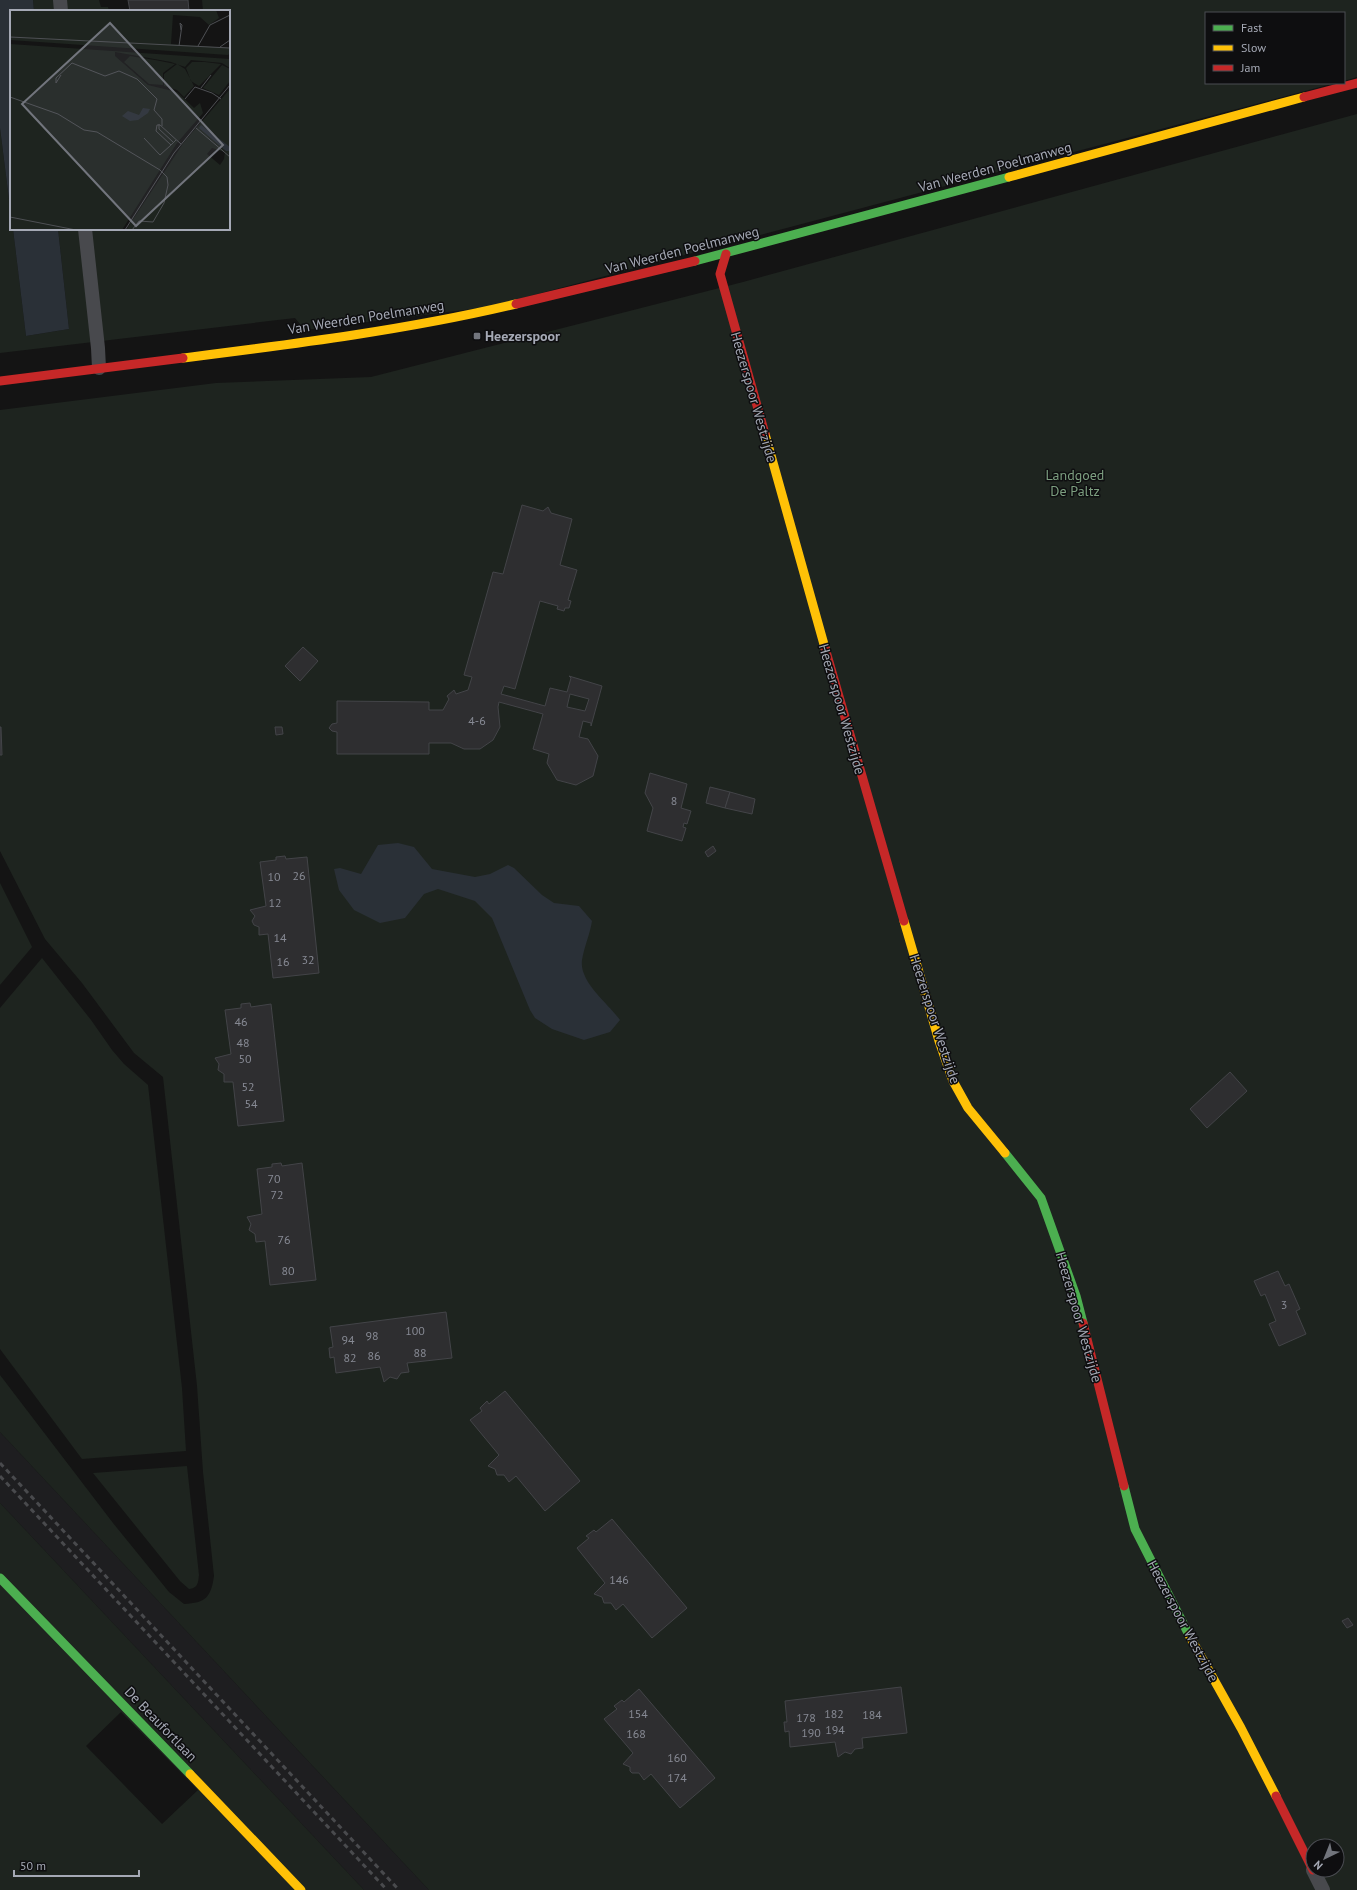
<svg xmlns="http://www.w3.org/2000/svg" width="1357" height="1890" font-family="'PT Sans',sans-serif">
	<style>
		.built { fill: #1e1e20 }
		.green { fill: #1e241f; fill-rule: evenodd }
		.water { fill: #2a3037 }
		.building { fill: #2e2e30; stroke: #434448; fill-rule: evenodd }
		.lines { fill: none; stroke-linecap: round; stroke-linejoin: round }
		.street { stroke: #48494d; stroke-width: 14 }
		.fast { stroke: #4caf50; stroke-width: 9 }
		.slow { stroke: #ffc107; stroke-width: 9 }
		.jam { stroke: #c62828; stroke-width: 9 }
		.rail { stroke: #494a4d; stroke-width: 3; stroke-dasharray: 5 4; stroke-linecap: butt }
		.poi-dot { fill: #72757d; stroke: #0e0e10; stroke-width: 1.5 }
		.labels { text-anchor: middle; stroke-width: 3; stroke-linejoin: round; paint-order: stroke }
		.number-label { font-size: 12px; fill: #878a94 }
		.street-label { font-size: 14px; fill: #a5a9b5; stroke: #0e0e10 }
		.poi-label { font-size: 14px; font-weight: bold; fill: #a5a9b5; stroke: #0e0e10; text-anchor: start }
		.park-label { font-size: 14px; fill: #7d9f80; stroke: #0e0e10 }
		.inset-road { fill: none; stroke: #4e5054; stroke-width: 1 }
		.view { fill: #72757d; fill-opacity: 0.15; stroke: #72757d; stroke-width: 2 }
		.inset-edge { fill: none; stroke: #a5a9b5; stroke-width: 2 }
	</style>
	<rect width="100%" height="100%" fill="#141414"/>
	<path class="built" d="M0,1432L429,1890H364L0,1503Z"/>
	<g class="green">
		<path d="M33,0H99L101,7H108L109,11H34Z"/>
		<path d="M202,0H1357V77L1344,81V13H1206V83H1335L488,307L305,330L295,318L0,353V128L11,215V229H13L26,336L69,329L58,229H229V11H203Z"/>
		<path d="M1357,114V1890H429L0,1432V1375L113,1523L169,1592L184,1604C206,1603 211,1597 214,1576L203,1472L197,1386L163,1077L134,1053L82,983L45,939L0,851V410L216,383L371,377L743,282ZM1313,1846H1337V1870H1313Z"/>
		<path d="M0,883L32,947L0,985Z"/>
		<path d="M42,958L91,1020L112,1050L124,1064L148,1085L182,1388L186,1451L82,1459L0,1349V1008Z"/>
		<path d="M187,1466L199,1575C198,1583 198,1588 189,1589L180,1581L93,1473Z"/>
		<path d="M0,1503L364,1890H0ZM121,1712L198,1790L162,1824L86,1746Z"/>
	</g>
	<g class="water">
		<path d="M0,0H33L34,11H11V215L0,128Z"/>
		<path d="M13,229H58L69,329L26,336Z"/>
		<path d="M398,843L414,847L432,869L475,877L490,874L508,865L514,868L542,895L554,903L579,906L592,921C590,934 584,947 582,960C579,982 608,1003 620,1020L610,1032L584,1040L552,1029L535,1018L530,1010L492,918L475,901L438,889L424,894L405,918L380,923L354,910L339,890L334,869L340,868L361,874L378,845Z"/>
	</g>
	<g class="building">
		<path d="M128,0H188L189,11H130Z"/>
		<path d="M522,505L543,511L548,507L551,513L572,519L560,565L577,570L568,600L571,601L569,608H565L564,611L557,609L558,606L540,601L515,689L504,686L501,694L545,706L550,688L567,692L571,678L569,676L602,686L591,726V723L583,721L579,737L588,739L598,756L593,776L576,785L557,780L547,763L549,754L533,749L543,714L499,702L498,707L500,727L493,740L480,749H464L451,743H429V754H337V732L332,731L329,728L332,724L337,723V701L429,702V710H443L449,699L447,696L454,690L456,694L468,690L472,677L464,675L493,572L503,574ZM570,694L589,699L585,711L567,707Z"/>
		<path d="M303,647L318,661L300,681L285,666Z"/>
		<path d="M0,727H1L2,755H0Z"/>
		<path d="M275,727H282L283,734L276,735Z"/>
		<path d="M650,773L687,784L681,808L691,811L687,824L684,823L683,827L686,828L682,841L647,831L653,808L645,793Z"/>
		<path d="M710,787L730,792L725,808L706,803Z"/>
		<path d="M730,792L755,799L752,814L725,808Z"/>
		<path d="M713,846L716,851L708,857L705,852Z"/>
		<path d="M285,856L286,859L307,857L319,973L273,978L268,934L259,935V927L254,925L252,921L255,916L250,910L266,906L260,862L276,860V857Z"/>
		<path d="M250,1003L251,1007L271,1004L284,1121L238,1126L233,1082H224V1074L218,1070L219,1064L215,1058L231,1054L225,1010L241,1008V1004Z"/>
		<path d="M1230,1072L1247,1091L1207,1128L1190,1109Z"/>
		<path d="M281,1163L282,1166L302,1163L316,1280L270,1285L265,1241L256,1242L255,1234L249,1230L251,1224L247,1217L262,1214L257,1169L272,1167V1164Z"/>
		<path d="M1278,1271L1285,1286L1289,1284L1300,1309L1296,1311L1306,1334L1279,1346L1269,1324L1276,1321L1265,1294L1261,1296L1254,1281Z"/>
		<path d="M446,1312L452,1358L407,1363L409,1372L401,1373L397,1379L390,1377L384,1382L380,1367L336,1373L334,1357L330,1358L329,1348L333,1347L330,1327Z"/>
		<path d="M505,1391L580,1481L545,1511L516,1476L509,1482L504,1475H497L495,1469L488,1466L499,1455L470,1420L482,1411L480,1408L487,1401L489,1404Z"/>
		<path d="M612,1519L687,1608L652,1638L623,1604L616,1610L611,1603H604L602,1597L594,1594L605,1583L577,1548L589,1538L586,1536L594,1530L596,1532Z"/>
		<path d="M1348,1618L1353,1625L1347,1628L1342,1621Z"/>
		<path d="M901,1687L907,1733L862,1738L863,1748L855,1749L851,1754L845,1752L838,1757L835,1742L790,1747L789,1731L785,1732L784,1722H787L785,1701Z"/>
		<path d="M639,1689L715,1778L680,1808L651,1774L644,1780L639,1773H632L630,1771V1767L623,1764L633,1753L604,1719L617,1709L614,1706L622,1700L624,1702Z"/>
	</g>
	<g class="lines">
		<g class="street">
			<path d="M60,0L61,11"/>
			<path d="M85,229L98,348L99,368"/>
			<path d="M1313,1870L1323,1890"/>
		</g>
		<g class="fast">
			<path d="M695,261L1009,177"/>
			<path d="M1005,1153L1041,1198L1076,1296L1083,1323"/>
			<path d="M1124,1486L1135,1529L1189,1635"/>
			<path d="M0,1578L190,1774"/>
		</g>
		<g class="slow">
			<path d="M1009,177L1304,97"/>
			<path d="M183,358C294,344 407,330 516,304"/>
			<path d="M765,434L825,648"/>
			<path d="M904,921L939,1041L953,1081L968,1108L1005,1153"/>
			<path d="M1189,1635L1241,1728L1276,1796"/>
			<path d="M190,1774L301,1890"/>
		</g>
		<g class="jam">
			<path d="M1304,97L1357,83"/>
			<path d="M726,254L720,274L765,434"/>
			<path d="M516,304L695,261"/>
			<path d="M0,381L183,358"/>
			<path d="M825,648L904,921"/>
			<path d="M1083,1323L1124,1486"/>
			<path d="M1276,1796L1313,1870"/>
		</g>
		<g class="rail">
			<path d="M0,1463L399,1890"/>
			<path d="M0,1476L387,1890"/>
		</g>
	</g>
	<rect class="poi-dot" x="473" y="332" width="8" height="8" rx="2"/>
	<g class="labels">
		<g class="number-label">
			<text x="477" y="725">4-6</text>
			<text x="674" y="805">8</text>
			<text x="299" y="880">26</text>
			<text x="274" y="881">10</text>
			<text x="275" y="907">12</text>
			<text x="280" y="942">14</text>
			<text x="308" y="964">32</text>
			<text x="283" y="966">16</text>
			<text x="241" y="1026">46</text>
			<text x="243" y="1047">48</text>
			<text x="245" y="1063">50</text>
			<text x="248" y="1091">52</text>
			<text x="251" y="1108">54</text>
			<text x="274" y="1183">70</text>
			<text x="277" y="1199">72</text>
			<text x="284" y="1244">76</text>
			<text x="288" y="1275">80</text>
			<text x="1284" y="1309">3</text>
			<text x="415" y="1335">100</text>
			<text x="372" y="1340">98</text>
			<text x="348" y="1344">94</text>
			<text x="420" y="1357">88</text>
			<text x="374" y="1360">86</text>
			<text x="350" y="1362">82</text>
			<text x="619" y="1584">146</text>
			<text x="638" y="1718">154</text>
			<text x="834" y="1718">182</text>
			<text x="872" y="1719">184</text>
			<text x="806" y="1722">178</text>
			<text x="835" y="1734">194</text>
			<text x="811" y="1737">190</text>
			<text x="636" y="1738">168</text>
			<text x="677" y="1762">160</text>
			<text x="677" y="1782">174</text>
		</g>
		<g class="street-label">
			<text transform="translate(995 167) rotate(-15)" y="5">Van Weerden Poelmanweg</text>
			<text transform="translate(682 250) rotate(-14)" y="5">Van Weerden Poelmanweg</text>
			<text transform="translate(366 317) rotate(-9)" y="5">Van Weerden Poelmanweg</text>
			<text transform="translate(754 397) rotate(74)" y="5">Heezerspoor Westzijde</text>
			<text transform="translate(842 709) rotate(74)" y="5">Heezerspoor Westzijde</text>
			<text transform="translate(935 1019) rotate(72)" y="5">Heezerspoor Westzijde</text>
			<text transform="translate(1079 1317) rotate(74)" y="5">Heezerspoor Westzijde</text>
			<text transform="translate(1183 1621) rotate(62)" y="5">Heezerspoor Westzijde</text>
			<text transform="translate(161 1724) rotate(46)" y="5">De Beaufortlaan</text>
		</g>
		<g class="poi-label">
			<text x="485" y="341">Heezerspoor</text>
		</g>
		<g class="park-label">
			<text x="1075" y="480">Landgoed<tspan x="1075" dy="16">De Paltz</tspan></text>
		</g>
	</g>
	<g transform="translate(10 10)">
		<rect width="220" height="220" fill="#141414"/>
		<path d="M0,0H206L209,8L199,15L190,7L163,5L161,34L220,38V43L218,45L0,30ZM0,34L220,49V58L212,53L181,50L175,57L161,52L105,42V46L138,75L167,82L184,98L190,93L193,103L167,133L112,220H0ZM120,46L145,50L165,54L153,63V75L139,74L114,52ZM182,52H195L211,54L189,76L181,71L176,58ZM167,54L175,59L184,76L174,87L167,80L154,76V64ZM212,55L220,59V71L209,85L193,78ZM220,79V137L217,136L216,141H220V220H116L174,132ZM202,138L215,142L214,149L210,155L197,144Z" fill="#1e241f" fill-rule="evenodd"/>
		<path d="M133,98L140,99L138,103L128,110L120,111L112,106L118,101L129,105ZM191,115L220,137V141H216L189,118Z" fill="#2a3037"/>
		<path class="inset-road" d="M0,27L220,38M169,36L172,15L170,13L171,20M188,36L200,15L220,5M210,37L220,30M51,65L46,73V68L62,53L95,66L109,61L127,69L147,89L144,100L152,109V116M191,78L201,65M0,87L48,104L74,120L87,122L150,160L157,167L158,175L154,193L143,212L129,211L122,220M175,89L185,77L202,83L211,89M149,114V119L163,132M186,118L220,147M134,128L150,145L161,135M166,130L161,135L146,121L147,115H150L171,134M0,207L66,220M115,220L164,143L220,75"/>
		<path class="view" d="M100,13L213,135L126,216L12,94Z"/>
		<rect width="220" height="220" class="inset-edge"/>
	</g>
	<rect x="1205" y="12" width="140" height="72" fill="#0e0e10" stroke="#4a4c52"/>
	<rect x="1213" y="25" width="20" height="6" fill="#4caf50" stroke="#4a4c52"/>
	<text x="1241" y="32" font-size="12" fill="#a5a9b5">Fast</text>
	<rect x="1213" y="45" width="20" height="6" fill="#ffc107" stroke="#4a4c52"/>
	<text x="1241" y="52" font-size="12" fill="#a5a9b5">Slow</text>
	<rect x="1213" y="65" width="20" height="6" fill="#c62828" stroke="#4a4c52"/>
	<text x="1241" y="72" font-size="12" fill="#a5a9b5">Jam</text>
	<g transform="translate(1325 1858) rotate(223)"><circle r="19" fill="#0e0e10" stroke="#4a4c52"/>
	<path d="M0-3L7 15L0 10L-7 15Z" fill="#72757d"/>
	<text y="-6" font-size="11" font-weight="bold" text-anchor="middle" fill="#a5a9b5">N</text>
	</g>
	<path d="M14 1870v6h125v-6" fill="none" stroke="#a5a9b5" stroke-width="2"/>
	<text x="20" y="1870" font-size="12" fill="#a5a9b5" stroke="#0e0e10" stroke-width="3" paint-order="stroke">50 m</text>
</svg>
